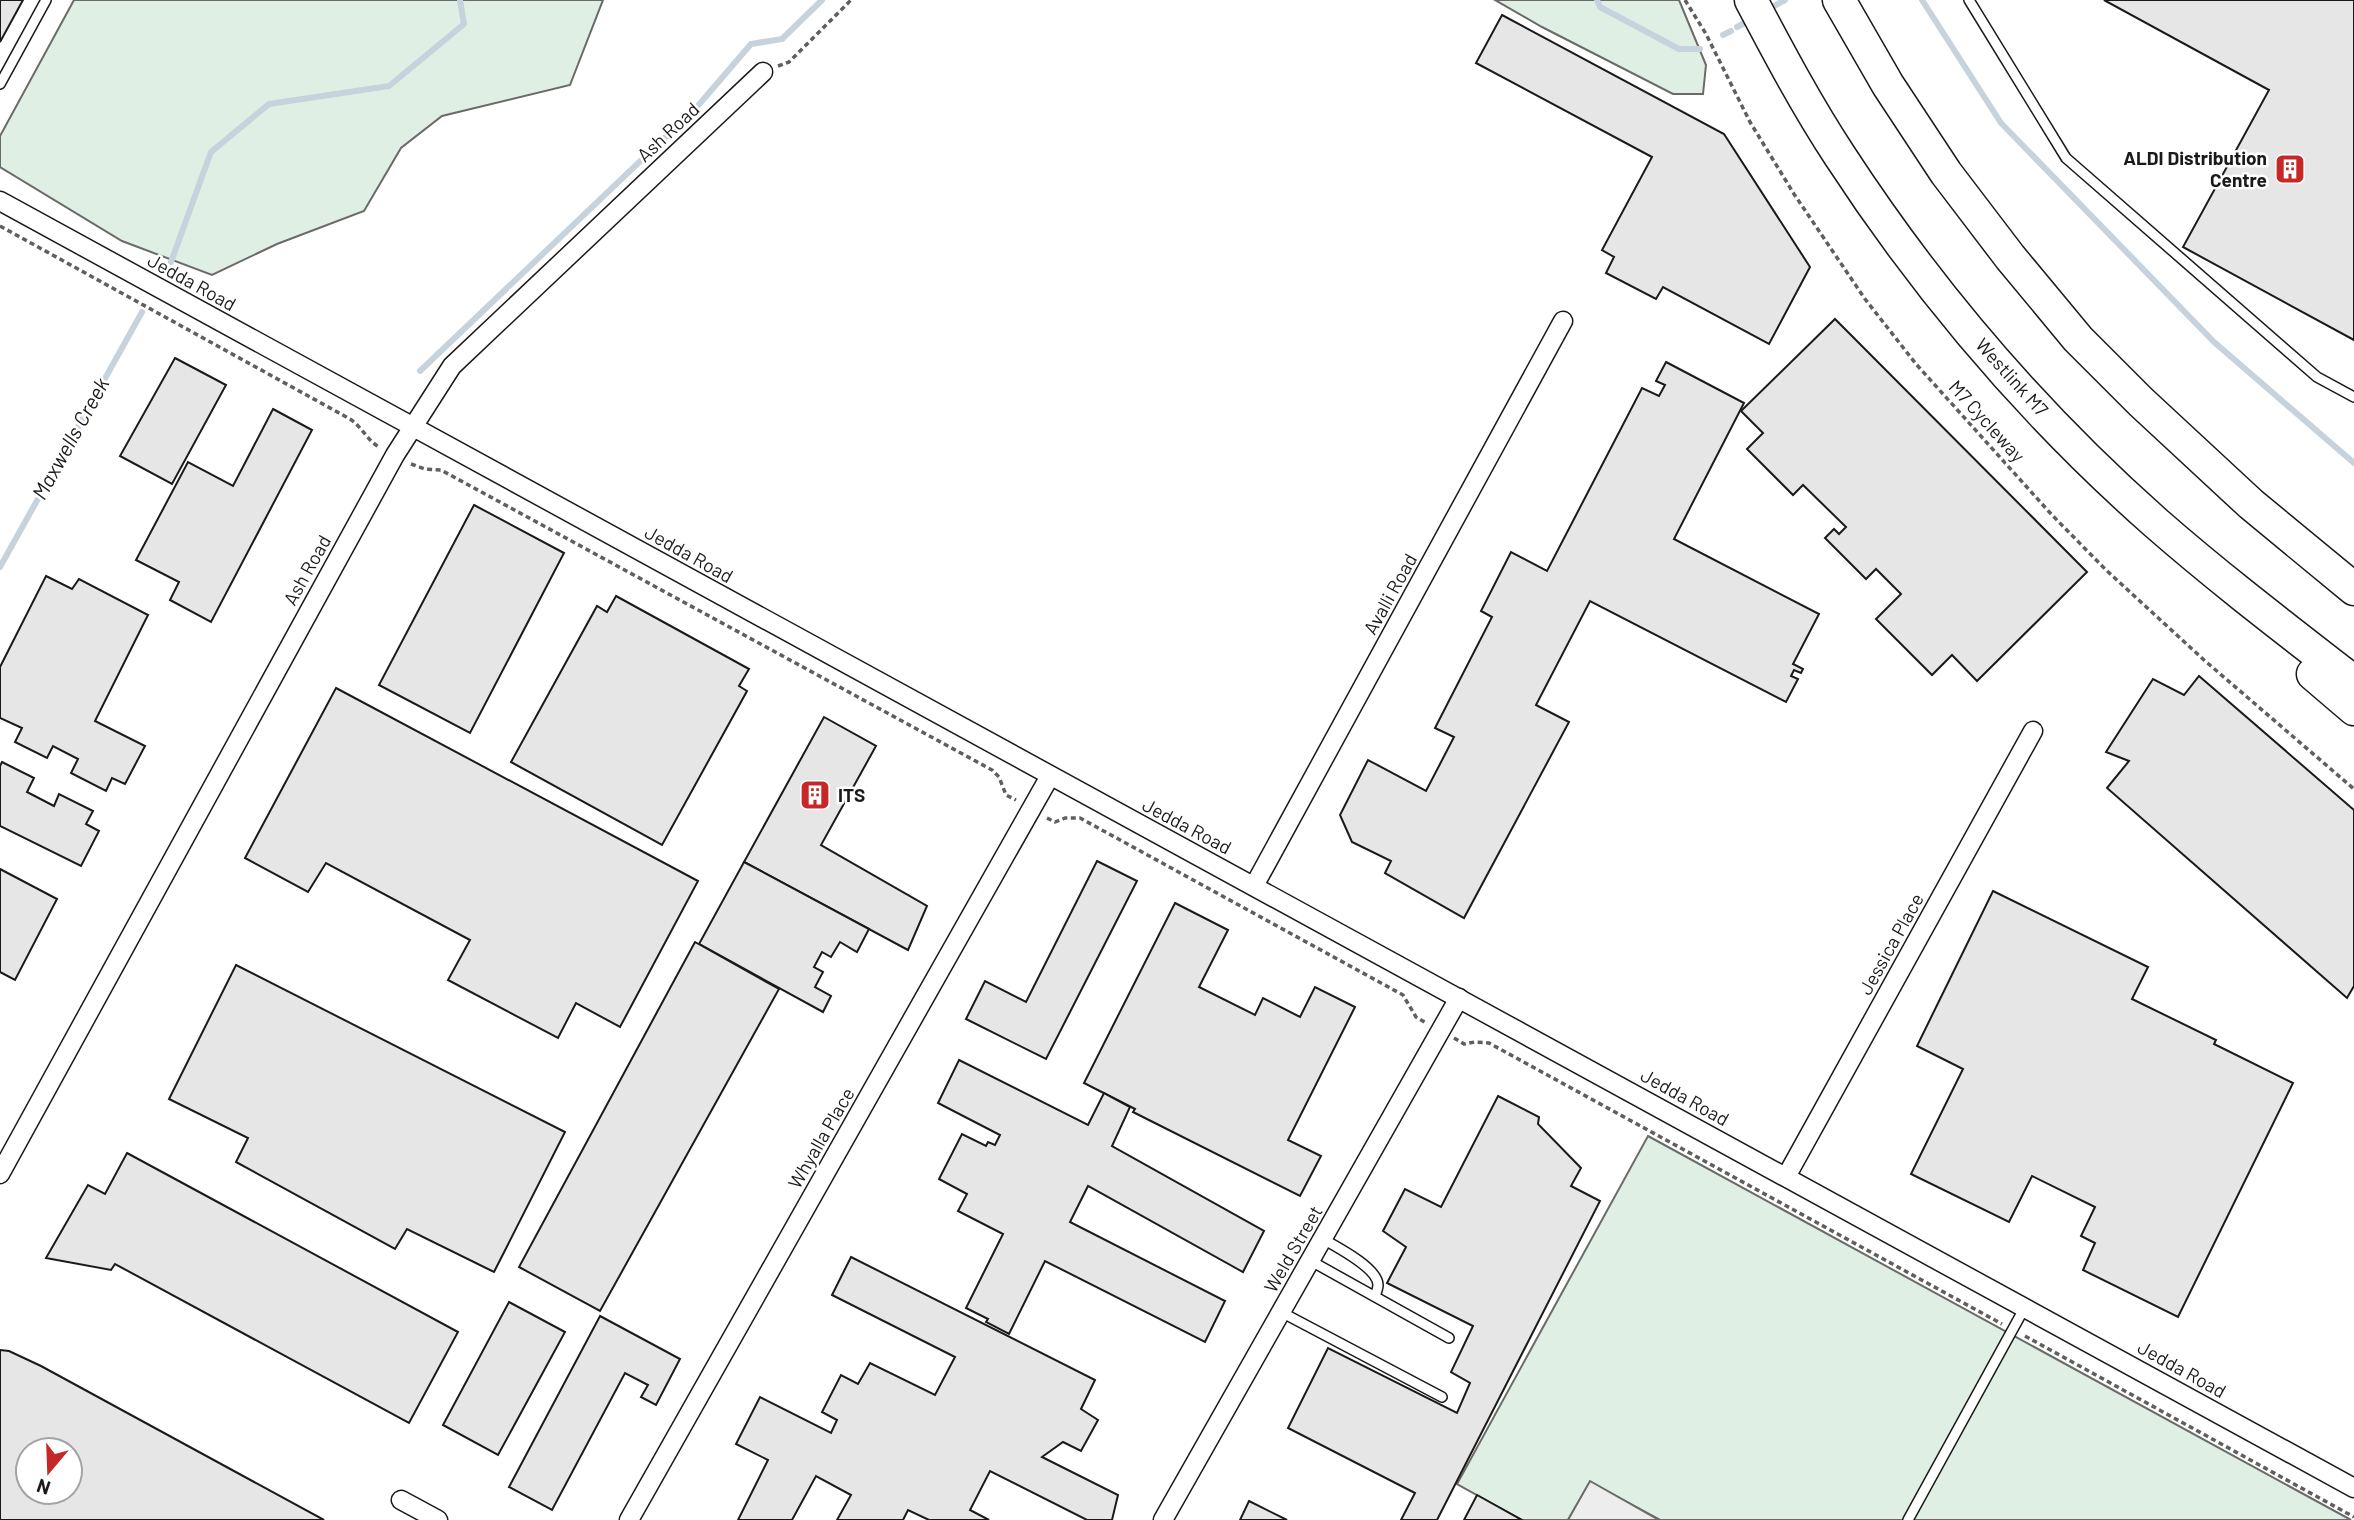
<svg xmlns="http://www.w3.org/2000/svg" width="2354" height="1520" font-family="Barlow,sans-serif">
	<style>
		.green { fill: #e0efe3; stroke: #6a6a6a; stroke-width: 2 }
		.parking { fill: #ededed; stroke: #6a6a6a; stroke-width: 2 }
		.lines { fill: none; stroke-linecap: round; stroke-linejoin: round }
		.stream { stroke: #c6d2dc; stroke-width: 6 }
		.building { fill: #e6e6e6; stroke: #1a1a1a; stroke-width: 2; fill-rule: evenodd }
		.service-casing { stroke: #1a1a1a; stroke-width: 12 }
		.minor-casing { stroke: #1a1a1a; stroke-width: 21 }
		.motorway-casing { stroke: #1a1a1a; stroke-width: 35 }
		.path { stroke: #5f5f5f; stroke-width: 3.5; stroke-dasharray: 5 3.5; stroke-linecap: butt }
		.service { stroke: #fff; stroke-width: 9 }
		.minor { stroke: #fff; stroke-width: 18 }
		.motorway { stroke: #fff; stroke-width: 32 }
		.labels { text-anchor: middle; stroke-width: 5; stroke-linejoin: round; paint-order: stroke }
		.street-label { font-size: 19px; fill: #1a1a1a; stroke: #fff }
		.poi-label { font-size: 19px; font-weight: bold; fill: #1a1a1a; stroke: #fff; text-anchor: end }
		.water-label { font-size: 21px; font-style: italic; fill: #1a1a1a; stroke: #fff }
	</style>
	<rect width="100%" height="100%" fill="#fff"/>
	<g class="green">
		<path d="M74,0H603L570,85L442,116L401,148L364,211L277,244L212,275L122,241L0,167V136Z"/>
		<path d="M1495,0H1679L1706,65L1703,94H1673L1542,27Z"/>
		<path d="M1648,1136L2351,1520H1660L1590,1482L1568,1520H1522L1457,1484Z"/>
	</g>
	<path class="parking" d="M1590,1481L1659,1520H1568Z"/>
	<g class="lines">
		<g class="stream">
			<path d="M1597,0L1600,7L1679,49H1700"/>
			<path d="M1922,0L2001,123L2214,342L2354,463"/>
			<path d="M1765,11L1785,0"/>
			<path d="M1737,27L1750,20"/>
			<path d="M1723,35L1731,31"/>
			<path d="M171,262L211,152L269,104L389,86L464,24L460,0"/>
			<path d="M420,371L696,108L751,44L782,39L822,0"/>
			<path d="M0,567L142,312"/>
		</g>
	</g>
	<g class="building">
		<path d="M0,0H23L0,42Z"/>
		<path d="M2104,0H2354V340L2183,247L2269,90Z"/>
		<path d="M1502,15L1724,134L1810,267L1769,344L1663,287L1656,299L1606,273L1614,257L1602,250L1652,157L1476,63Z"/>
		<path d="M1835,319L2087,572L1977,681L1952,655L1932,675L1876,619L1901,594L1876,569L1866,579L1825,538L1834,529L1839,534L1846,527L1803,485L1793,495L1747,449L1763,433L1741,411Z"/>
		<path d="M175,358L226,385L172,484L120,456Z"/>
		<path d="M1666,362L1744,403L1674,539L1819,614L1793,664L1803,669L1801,673L1794,670L1791,676L1798,679L1786,702L1590,601L1536,705L1569,722L1464,918L1385,873L1391,861L1352,842L1340,815L1368,760L1426,791L1454,737L1435,728L1492,617L1481,611L1511,552L1547,571L1642,388L1659,396L1665,385L1656,381Z"/>
		<path d="M273,409L312,430L211,622L170,600L179,582L136,560L188,462L233,486Z"/>
		<path d="M474,505L564,553L470,733L379,685Z"/>
		<path d="M46,576L72,589L79,579L148,615L95,721L145,746L125,784L112,778L106,791L71,773L78,759L53,746L47,758L15,742L22,728L0,718V667Z"/>
		<path d="M616,596L749,669L739,686L747,691L662,845L511,762L597,606L607,612Z"/>
		<path d="M2199,676L2354,810V986L2347,998L2107,788L2129,761L2106,752L2153,679L2184,695Z"/>
		<path d="M336,688L698,881L620,1027L576,1003L558,1038L448,980L470,940L326,863L308,892L245,858Z"/>
		<path d="M824,717L876,746L821,845L927,906L908,950L744,862Z"/>
		<path d="M2,762L34,778L27,792L54,806L59,794L93,811L86,824L99,831L81,866L0,826V766Z"/>
		<path d="M1097,861L1137,881L1046,1059L966,1019L985,981L1026,1002Z"/>
		<path d="M744,862L869,929L857,952L840,942L831,957L822,952L814,967L823,972L815,987L831,996L823,1012L699,944Z"/>
		<path d="M0,869L57,899L15,980L0,972Z"/>
		<path d="M1993,891L2148,967L2132,999L2216,1040L2214,1044L2293,1083L2178,1317L2083,1270L2095,1243L2081,1236L2095,1207L2032,1176L2009,1222L1911,1174L1963,1069L1917,1046Z"/>
		<path d="M1175,903L1228,930L1199,987L1255,1015L1263,998L1300,1017L1315,987L1355,1007L1288,1140L1321,1156L1300,1196L1133,1112L1135,1109L1084,1083Z"/>
		<path d="M695,942L779,989L600,1311L519,1267Z"/>
		<path d="M236,965L565,1132L494,1272L407,1229L395,1249L236,1162L248,1138L169,1099Z"/>
		<path d="M959,1060L1088,1125L1104,1093L1130,1107L1112,1146L1264,1231L1243,1272L1088,1186L1070,1222L1225,1301L1205,1342L1045,1261L1009,1334L986,1322L988,1319L966,1308L1003,1234L958,1211L967,1194L939,1179L962,1134L986,1146L988,1142L995,1145L1000,1135L938,1103Z"/>
		<path d="M1498,1096L1539,1117L1538,1124L1581,1168L1571,1186L1600,1201L1437,1520H1401L1415,1493L1288,1428L1328,1348L1457,1413L1470,1383L1451,1372L1473,1326L1387,1283L1406,1247L1383,1231L1405,1189L1441,1207Z"/>
		<path d="M127,1153L458,1332L409,1423L115,1264L111,1270L46,1258L88,1185L105,1194Z"/>
		<path d="M851,1257L1095,1380L1081,1409L1098,1420L1081,1451L1063,1442L1042,1457L1118,1495L1112,1520H1087L990,1471L970,1510L989,1520H929L908,1510L903,1520H837L851,1495L816,1476L792,1520H738L768,1460L736,1444L760,1397L831,1433L837,1420L822,1412L841,1375L858,1384L870,1363L935,1395L955,1357L832,1295Z"/>
		<path d="M509,1302L565,1332L498,1455L443,1425Z"/>
		<path d="M600,1316L680,1359L656,1405L641,1397L648,1385L625,1373L552,1510L509,1487Z"/>
		<path d="M0,1350L9,1351L41,1366L324,1520H0ZM28,1450H70V1492H28Z"/>
		<path d="M1477,1495L1522,1520H1464Z"/>
		<path d="M1249,1501L1287,1520H1240Z"/>
	</g>
	<g class="lines">
		<g class="service-casing">
			<g id="service">
				<path d="M1969,0L2066,158L2317,377L2354,397"/>
				<path d="M0,84L46,0"/>
				<path d="M1323,1239C1337,1247 1378,1268 1378,1285C1378,1289 1376,1293 1375,1296"/>
				<path d="M1311,1261L1449,1338"/>
				<path d="M1281,1312L1442,1397"/>
				<path d="M1908,1520L2025,1307"/>
			</g>
		</g>
		<g class="minor-casing">
			<g id="minor">
				<path d="M0,201L2354,1488"/>
				<path d="M1254,886L1563,321"/>
				<path d="M0,1174L395,455L452,366L763,72"/>
				<path d="M1786,1177L2033,731"/>
				<path d="M401,1500L438,1520"/>
				<path d="M629,1520L1050,776"/>
				<path d="M1163,1520L1459,998"/>
			</g>
		</g>
		<g class="motorway-casing">
			<g id="motorway">
				<path d="M1751,0C1779,53 1807,106 1840,156C1928,291 2036,417 2156,523C2220,579 2287,630 2354,682"/>
				<path d="M1839,0L1888,85L1946,173L2010,257L2078,339L2141,402L2251,504L2354,589"/>
				<path d="M2313,674L2354,709"/>
			</g>
		</g>
		<g class="path">
			<path d="M1685,0L1706,34L1750,122L1794,194L1865,299L1916,364L2052,515L2106,570L2204,660L2354,789"/>
			<path d="M778,66L789,62L851,0"/>
			<path d="M0,226L350,419C362,427 367,440 379,447"/>
			<path d="M411,464L425,469L441,470L992,770L999,777L1006,795L1016,800"/>
			<path d="M1047,818L1055,822L1065,818H1080L1403,995L1416,1017L1426,1023"/>
			<path d="M1454,1038L1464,1044L1475,1042L1489,1043L2002,1324"/>
			<path d="M2025,1336L2354,1517"/>
		</g>
		<use href="#service" class="service"/>
		<use href="#minor" class="minor"/>
		<use href="#motorway" class="motorway"/>
	</g>
	<defs>
		<g id="building-square" transform="scale(1.575)"><rect x="-9" y="-9" width="18" height="18" rx="4" fill="#c62828" stroke="#fff"/><path d="M-4-6H4V6H1V3H-1V6H-4ZM-2.5-4.3h1.7v1.8h-1.7ZM.8-4.3h1.7v1.8H.8ZM-2.5-1h1.7V.8h-1.7ZM.8-1h1.7V.8H.8Z" fill="#fff"/></g>
	</defs>
	<g fill-rule="evenodd">
		<use href="#building-square" x="2290" y="169"/>
		<use href="#building-square" x="815" y="795"/>
	</g>
	<g class="labels">
		<g class="street-label">
			<text transform="translate(668 132) rotate(-43)" y="7">Ash Road</text>
			<text transform="translate(192 282) rotate(29)" y="7">Jedda Road</text>
			<text transform="translate(2012 377) rotate(48)" y="7">Westlink M7</text>
			<text transform="translate(1987 421) rotate(48)" y="7">M7 Cycleway</text>
			<text transform="translate(689 554) rotate(29)" y="7">Jedda Road</text>
			<text transform="translate(307 570) rotate(-61)" y="7">Ash Road</text>
			<text transform="translate(1390 594) rotate(-61)" y="7">Avalli Road</text>
			<text transform="translate(1187 826) rotate(28)" y="7">Jedda Road</text>
			<text transform="translate(1891 944) rotate(-61)" y="7">Jessica Place</text>
			<text transform="translate(1685 1097) rotate(29)" y="7">Jedda Road</text>
			<text transform="translate(821 1138) rotate(-60)" y="7">Whyalla Place</text>
			<text transform="translate(1293 1249) rotate(-60)" y="7">Weld Street</text>
			<text transform="translate(2182 1369) rotate(29)" y="7">Jedda Road</text>
		</g>
		<g class="poi-label">
			<text x="2267" y="165">ALDI Distribution<tspan x="2267" dy="22">Centre</tspan></text>
			<text x="838" y="802" text-anchor="start">ITS</text>
		</g>
		<g class="water-label">
			<text transform="translate(71 439) rotate(-61)" y="7">Maxwells Creek</text>
		</g>
	</g>
	<g transform="translate(49 1471) rotate(199)"><circle r="33" fill="#ffffff" stroke="#a3a3a3" stroke-width="2"/>
	<path d="M0-5L12 26L0 18L-12 26Z" fill="#c62828"/>
	<text y="-10" font-size="19" font-weight="bold" text-anchor="middle" fill="#1a1a1a">N</text>
	</g>
</svg>
